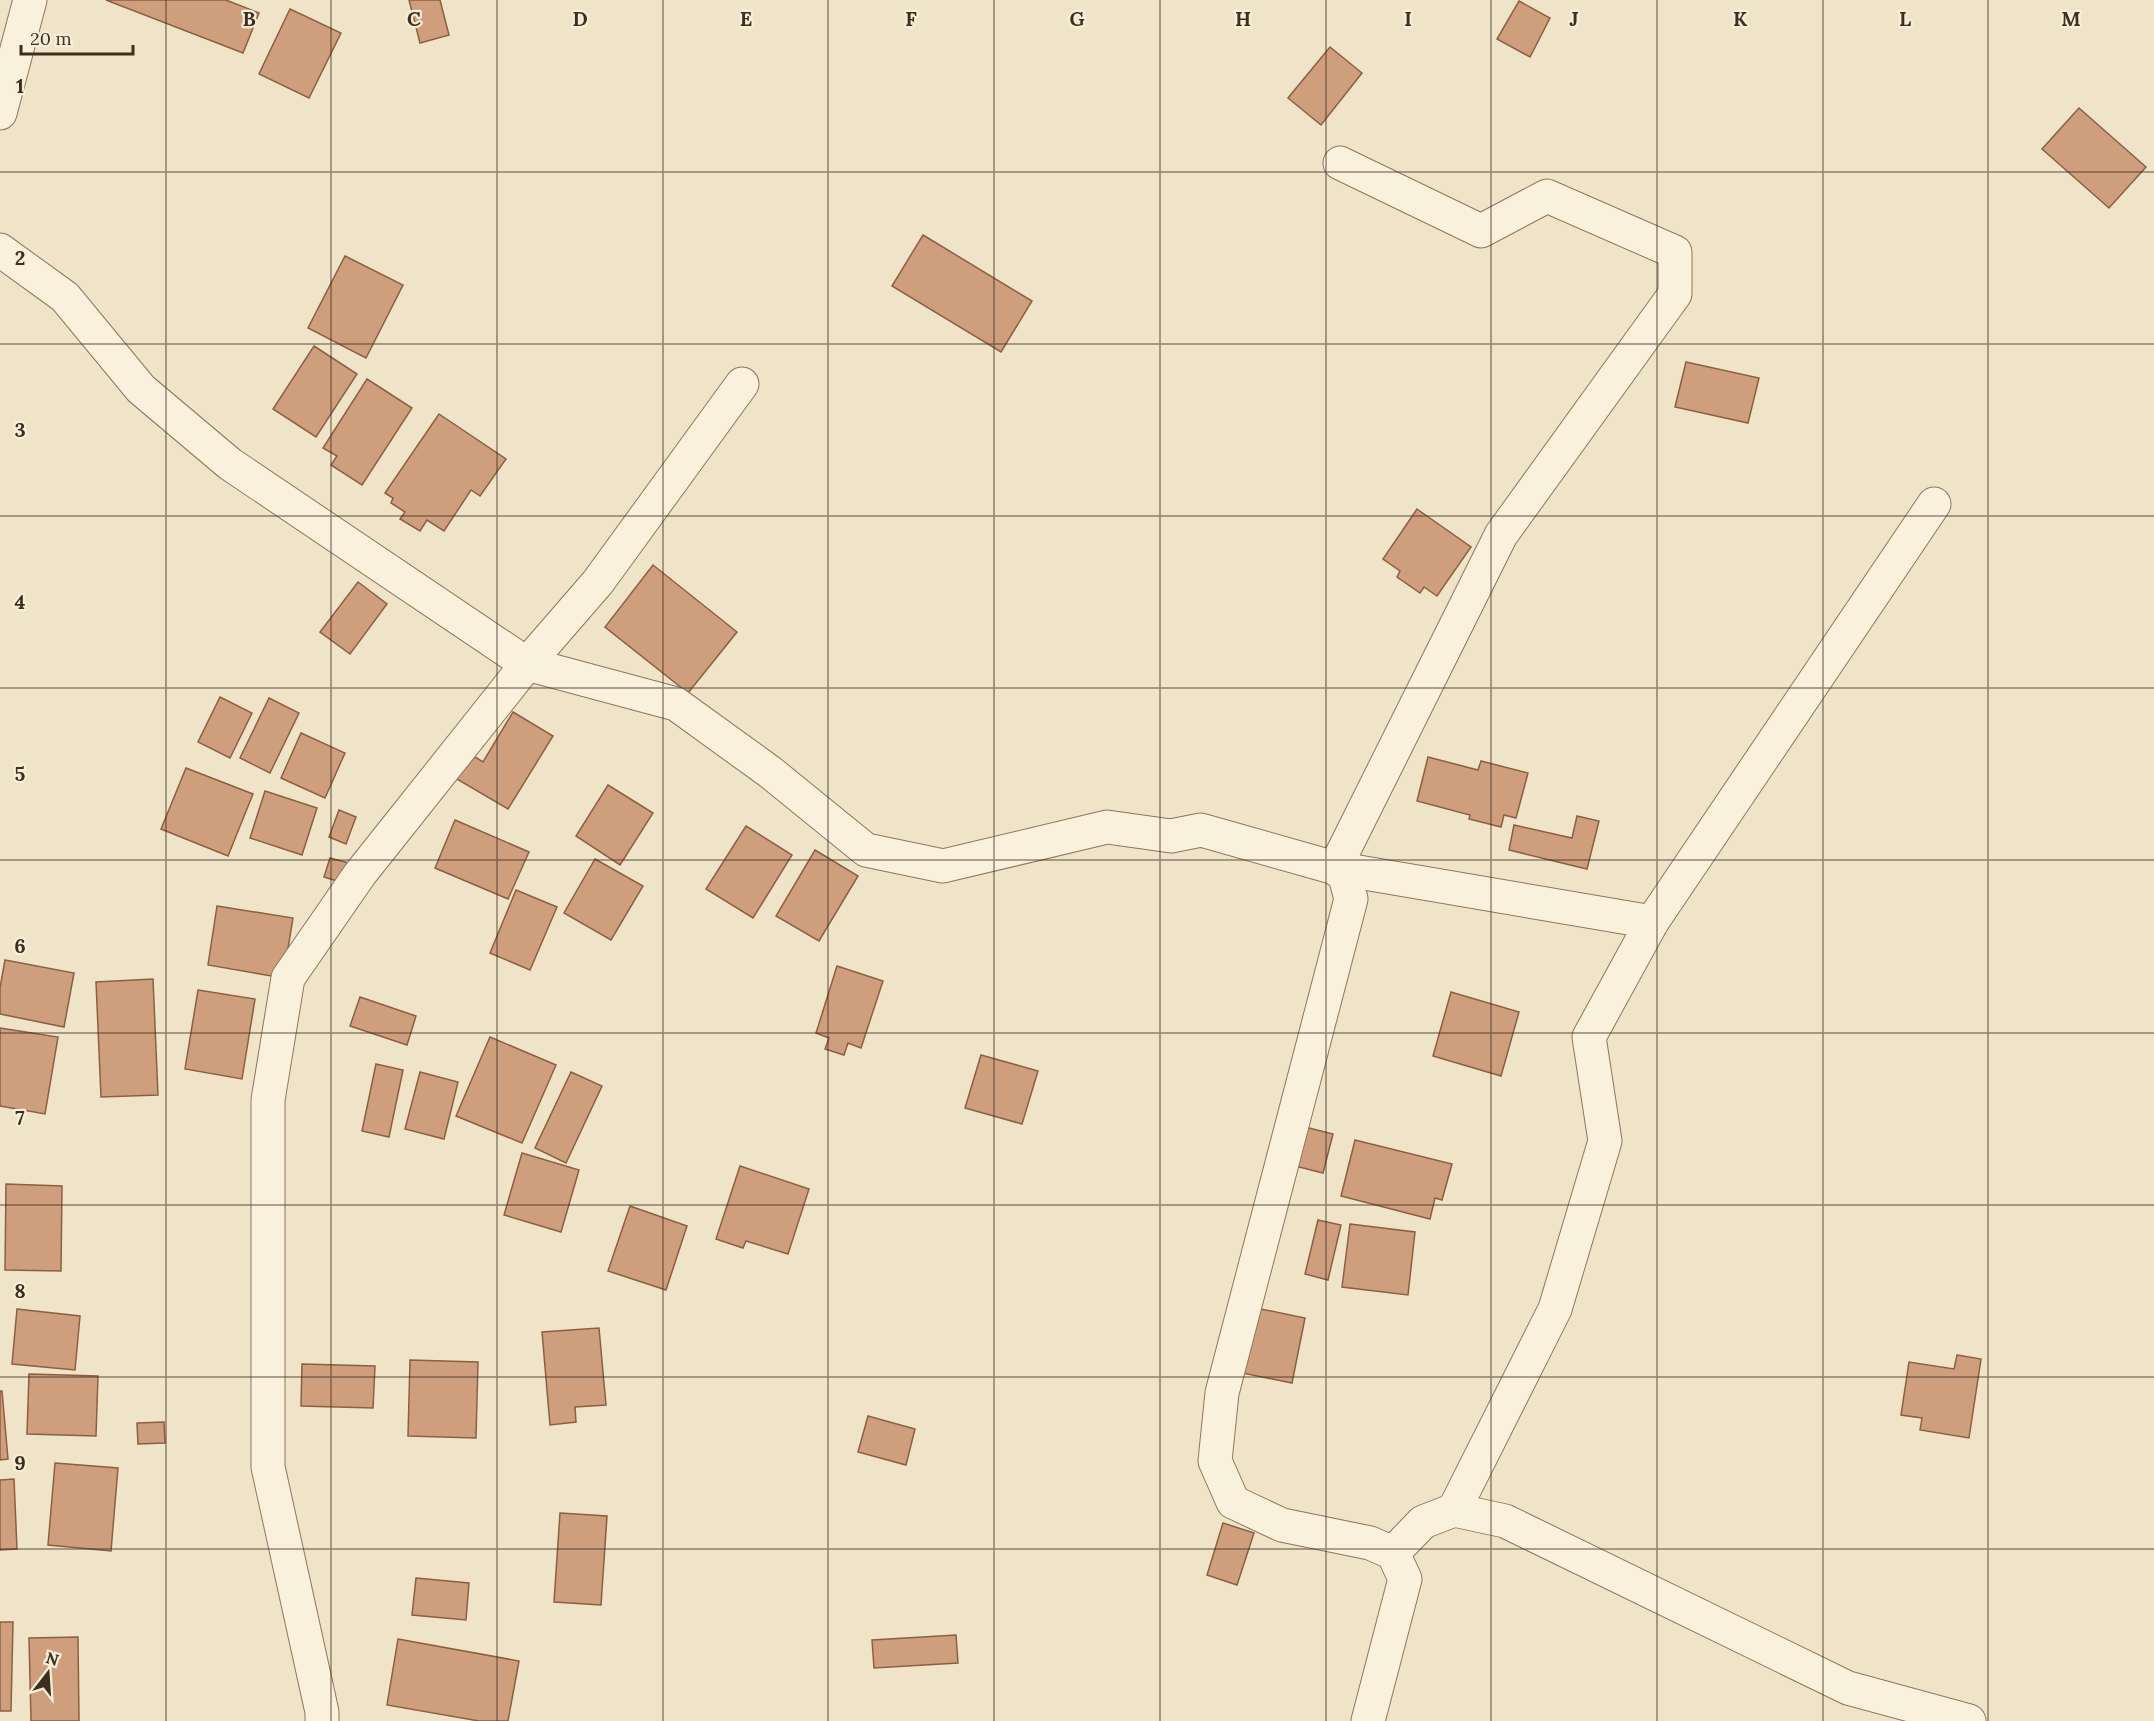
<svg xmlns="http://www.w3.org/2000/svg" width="2154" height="1721" font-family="Lora,serif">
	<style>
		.building { fill: #cf9f7d; stroke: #8d5f41; stroke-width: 1.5 }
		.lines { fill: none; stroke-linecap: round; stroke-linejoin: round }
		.minor-casing { stroke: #8d765c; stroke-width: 35 }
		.minor { stroke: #faf1dc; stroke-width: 33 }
		.grid { fill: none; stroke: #3d2e20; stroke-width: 1.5; stroke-opacity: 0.55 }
		.grid-label { font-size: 20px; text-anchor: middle; font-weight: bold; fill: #3d2e20; stroke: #f7eed8; stroke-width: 4.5; stroke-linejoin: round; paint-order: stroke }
	</style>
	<rect width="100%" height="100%" fill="#f0e4c8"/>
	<g class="building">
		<path d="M106,0H226L259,13L243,53Z"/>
		<path d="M409,0H440L449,35L420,43Z"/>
		<path d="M1519,1L1550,18L1530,57L1497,39Z"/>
		<path d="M290,9L341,33L309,98L259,74Z"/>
		<path d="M1330,47L1362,73L1321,125L1288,98Z"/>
		<path d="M2079,108L2146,167L2109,208L2042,149Z"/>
		<path d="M923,235L1032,301L1001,352L892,286Z"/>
		<path d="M345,256L403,285L366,358L308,328Z"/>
		<path d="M314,346L357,374L316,437L273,409Z"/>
		<path d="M1686,362L1759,378L1748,423L1675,407Z"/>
		<path d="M367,379L412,408L362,485L331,465L337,456L323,448Z"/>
		<path d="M439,414L506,459L480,496L471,490L444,531L427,520L420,531L400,519L405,512L391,503L393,498L385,493Z"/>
		<path d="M1417,509L1471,547L1437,596L1424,587L1420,593L1397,577L1400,571L1383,559Z"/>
		<path d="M653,565L737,632L688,693L605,627Z"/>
		<path d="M358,582L387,604L350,654L320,632Z"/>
		<path d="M220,697L252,713L230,758L198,742Z"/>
		<path d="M269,698L299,713L270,773L240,758Z"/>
		<path d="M513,712L553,736L508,809L450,775L464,750L483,762Z"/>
		<path d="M301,733L345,753L325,798L281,778Z"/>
		<path d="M1428,757L1478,770L1481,761L1528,773L1516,818L1504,815L1501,827L1469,819L1470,815L1417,801Z"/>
		<path d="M186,768L253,794L228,856L161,829Z"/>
		<path d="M608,785L653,813L620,865L576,836Z"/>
		<path d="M265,791L317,808L302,855L250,838Z"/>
		<path d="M339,810L356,817L346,844L329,837Z"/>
		<path d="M1577,816L1599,821L1587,869L1509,850L1514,825L1572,838Z"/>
		<path d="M455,820L529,852L508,899L435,868Z"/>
		<path d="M746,826L792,855L753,918L706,889Z"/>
		<path d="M815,850L858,876L819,941L776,916Z"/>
		<path d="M330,858L349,863L343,883L324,877Z"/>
		<path d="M595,859L643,886L611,940L564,913Z"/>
		<path d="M516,890L557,907L530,970L490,953Z"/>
		<path d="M217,906L293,918L283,978L208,965Z"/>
		<path d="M5,960L74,973L64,1027L0,1014V988Z"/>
		<path d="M837,966L883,981L861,1048L848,1043L844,1055L825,1049L829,1038L816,1033Z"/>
		<path d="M153,979L158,1095L101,1097L96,982Z"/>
		<path d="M198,990L255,999L242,1079L185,1069Z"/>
		<path d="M1451,992L1519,1012L1501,1076L1433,1056Z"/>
		<path d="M360,997L416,1016L407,1045L350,1026Z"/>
		<path d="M0,1028L58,1037L45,1114L0,1106Z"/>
		<path d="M490,1037L556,1065L522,1143L456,1116Z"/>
		<path d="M981,1055L1038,1071L1022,1124L965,1108Z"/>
		<path d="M376,1064L403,1070L389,1137L362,1131Z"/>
		<path d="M420,1072L458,1082L444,1139L405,1129Z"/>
		<path d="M571,1072L602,1086L566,1163L535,1148Z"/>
		<path d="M1301,1126L1333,1134L1323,1173L1291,1165Z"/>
		<path d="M1355,1140L1452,1164L1442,1200L1435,1198L1430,1219L1341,1196Z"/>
		<path d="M522,1153L579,1170L561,1232L504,1215Z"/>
		<path d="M740,1166L809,1189L788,1254L746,1241L743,1248L716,1239Z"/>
		<path d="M6,1184L62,1186L61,1271L5,1270Z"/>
		<path d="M630,1206L687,1226L666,1290L608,1271Z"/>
		<path d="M1318,1220L1341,1225L1328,1280L1305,1274Z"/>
		<path d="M1350,1224L1415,1232L1408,1295L1342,1287Z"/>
		<path d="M1256,1308L1305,1318L1292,1383L1242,1373Z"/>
		<path d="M17,1309L80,1316L75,1370L12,1364Z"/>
		<path d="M599,1328L606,1405L575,1407L576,1422L550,1425L542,1332Z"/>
		<path d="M1957,1355L1981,1359L1969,1438L1920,1430L1922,1418L1901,1415L1909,1362L1954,1369Z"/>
		<path d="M410,1360L478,1362L476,1438L408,1436Z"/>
		<path d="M302,1364L375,1366L373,1408L301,1406Z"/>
		<path d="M29,1374L98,1376L96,1436L27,1434Z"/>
		<path d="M0,1391H2L8,1459L0,1460Z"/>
		<path d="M868,1416L915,1429L906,1465L858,1452Z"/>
		<path d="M164,1422L165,1443L138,1444L137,1423Z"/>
		<path d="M55,1463L118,1468L111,1551L48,1545Z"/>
		<path d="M14,1479L17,1549L0,1550V1480Z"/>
		<path d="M560,1513L607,1516L601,1605L554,1602Z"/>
		<path d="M1223,1523L1254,1533L1237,1585L1207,1575Z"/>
		<path d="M416,1578L469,1583L466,1620L412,1615Z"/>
		<path d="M0,1622H13L11,1711H0Z"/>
		<path d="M956,1635L958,1663L874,1668L872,1640Z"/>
		<path d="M78,1637L79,1721H31L29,1638Z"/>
		<path d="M398,1639L519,1661L508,1721H479L387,1705Z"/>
	</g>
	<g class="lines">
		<g class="minor-casing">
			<g id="minor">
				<path d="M0,113L30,0"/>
				<path d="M1340,163L1481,231L1547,196L1675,252V294L1501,535L1335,868L1652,922L1934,504"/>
				<path d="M0,250L65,297L141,389L230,464L527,664L676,704L770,772L866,850L943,866L1107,827L1171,836L1201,830L1335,868L1345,876L1351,899L1222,1393L1215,1461L1233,1502L1282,1525L1370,1543L1393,1553L1405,1579L1368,1721"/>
				<path d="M1454,1510L1555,1309L1605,1141L1589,1037L1652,922"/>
				<path d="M1393,1553L1423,1522L1454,1510L1505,1521L1848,1688L1969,1721"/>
				<path d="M322,1721V1712L268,1467V1100L288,978L360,874L527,664L598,582L742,384"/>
			</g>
		</g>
		<use href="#minor" class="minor"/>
	</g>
	<path class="grid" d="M166,0V1721M331,0V1721M497,0V1721M663,0V1721M828,0V1721M994,0V1721M1160,0V1721M1326,0V1721M1491,0V1721M1657,0V1721M1823,0V1721M1988,0V1721M0,172H2154M0,344H2154M0,516H2154M0,688H2154M0,860H2154M0,1033H2154M0,1205H2154M0,1377H2154M0,1549H2154"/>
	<g class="grid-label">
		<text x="249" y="26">B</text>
		<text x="414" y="26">C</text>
		<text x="580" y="26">D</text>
		<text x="746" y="26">E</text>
		<text x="911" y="26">F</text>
		<text x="1077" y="26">G</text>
		<text x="1243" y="26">H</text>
		<text x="1408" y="26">I</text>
		<text x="1574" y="26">J</text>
		<text x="1740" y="26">K</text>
		<text x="1905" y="26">L</text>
		<text x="2071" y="26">M</text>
		<text x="20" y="93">1</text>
		<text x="20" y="265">2</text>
		<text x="20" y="437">3</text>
		<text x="20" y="609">4</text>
		<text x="20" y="781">5</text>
		<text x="20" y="953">6</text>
		<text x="20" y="1125">7</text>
		<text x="20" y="1298">8</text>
		<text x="20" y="1470">9</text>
	</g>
	<g transform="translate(48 1673) rotate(17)" stroke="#f7eed8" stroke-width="4.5" paint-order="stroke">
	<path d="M0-4.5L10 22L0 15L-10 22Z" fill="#3d2e20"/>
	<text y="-9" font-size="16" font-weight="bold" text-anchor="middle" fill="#3d2e20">N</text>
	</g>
	<path d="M21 45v9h112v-9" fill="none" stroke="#3d2e20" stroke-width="3"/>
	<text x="30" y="45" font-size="18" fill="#3d2e20" stroke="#f7eed8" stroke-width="4.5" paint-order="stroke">20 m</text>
</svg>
